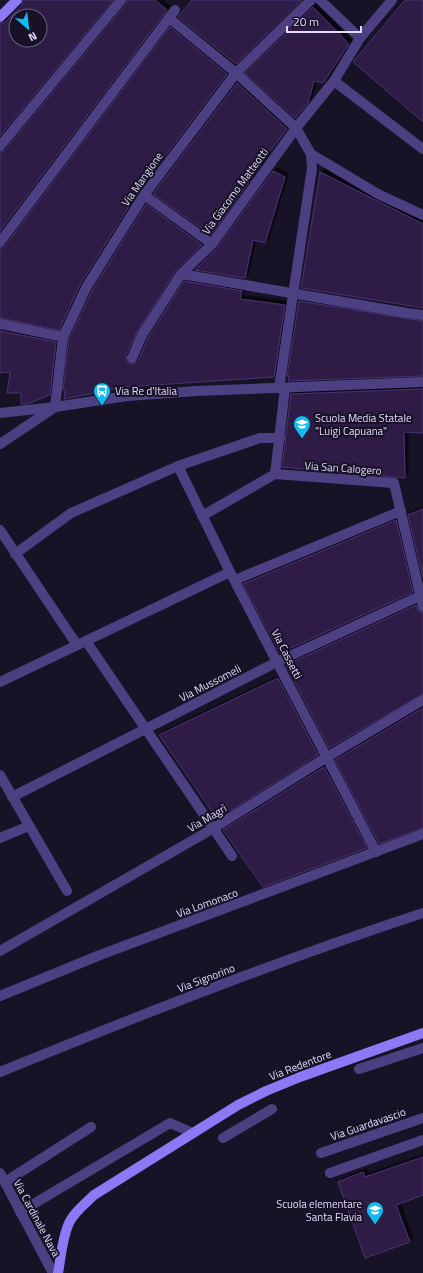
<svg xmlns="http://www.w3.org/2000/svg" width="423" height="1273" font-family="'Titillium Web',sans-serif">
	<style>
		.building { fill: #2d1f47; stroke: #483371; fill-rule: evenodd; filter: url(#shadow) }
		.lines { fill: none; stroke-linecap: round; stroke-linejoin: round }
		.lane { stroke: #4c4083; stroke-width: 10 }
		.street { stroke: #4c4083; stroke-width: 10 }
		.secondary { stroke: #8d78f6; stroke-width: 10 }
		.labels { text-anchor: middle; stroke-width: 4; stroke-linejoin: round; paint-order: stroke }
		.street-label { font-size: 11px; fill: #e3dafd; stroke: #181227 }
		.poi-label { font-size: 11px; fill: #e3dafd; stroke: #181227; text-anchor: start }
	</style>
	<defs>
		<filter id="shadow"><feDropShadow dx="3.5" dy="-3.5" stdDeviation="0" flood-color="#0009"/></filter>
	</defs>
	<rect width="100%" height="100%" fill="#181227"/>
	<g class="building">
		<path d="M23,0H113L0,136V23L5,22L22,5ZM16,16H40V40H16Z"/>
		<path d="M127,0H155L167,10L0,231V152L5,150L126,4Z"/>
		<path d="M192,0H302L236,64L178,17Z"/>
		<path d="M405,0H423V122L353,62Z"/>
		<path d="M313,7L349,44L323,83L314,81L308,103L295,118L245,73Z"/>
		<path d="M170,27L227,74L138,192L81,283L59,330L0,318V248L5,246Z"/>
		<path d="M237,83L287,129L260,165H261L211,235L153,194Z"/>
		<path d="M273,171L285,177L265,243L253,240L245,278L195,270L217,248Z"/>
		<path d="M320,172L423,224V308L301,288Z"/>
		<path d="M146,204L202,245L176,270L137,332L126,355L127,362L132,364L138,361L148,338L184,281L242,291L240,299L285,305L274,377L125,387L64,399L65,390H63L69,339L93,289Z"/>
		<path d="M299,301L423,321V376L288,381L289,376H287Z"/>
		<path d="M0,331L56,342L50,395L27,404H21V393H7L10,372L0,373Z"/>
		<path d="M423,389V433L404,432L405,478L282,467L291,394Z"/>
		<path d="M423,509V578L408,515Z"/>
		<path d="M396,520L413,592L280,653L243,584Z"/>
		<path d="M416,605L418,611L423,613V694L329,748L286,665Z"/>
		<path d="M278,678L318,755L217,819L159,735Z"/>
		<path d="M423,708V828L379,844L335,760Z"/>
		<path d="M324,767L367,848L263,887L223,830Z"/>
		<path d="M423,1157V1195L396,1205L410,1242L365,1258L338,1182L363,1172L365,1177Z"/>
	</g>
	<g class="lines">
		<g class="lane">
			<path d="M169,18L236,73L296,128L311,154L378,194L423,215"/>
			<path d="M334,81L423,149"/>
			<path d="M0,146L121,0"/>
			<path d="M144,195L212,244"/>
			<path d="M0,242L175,10"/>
			<path d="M181,274L407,313L423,315"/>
			<path d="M0,324L63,337"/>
			<path d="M132,358L142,335L181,274L212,244L296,128L334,81L360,38L320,0"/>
			<path d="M279,388L312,168L311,154"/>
			<path d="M0,444L55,407L63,337L87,286L144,195L236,73L311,0"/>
			<path d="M178,466L230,572L376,852"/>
			<path d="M202,516L275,474"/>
			<path d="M0,530L77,645"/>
			<path d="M15,554L71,513L178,466L260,438H280"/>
			<path d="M235,580L401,511"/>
			<path d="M86,641L232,856"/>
			<path d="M0,682L230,572"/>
			<path d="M0,775L67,891"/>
			<path d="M12,797L277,662L420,596"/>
			<path d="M0,838L29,826"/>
			<path d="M0,951L214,828L327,757L423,700"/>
			<path d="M0,996L100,955L423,834"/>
			<path d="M359,1069L423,1048"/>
			<path d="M0,1072C140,1015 280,960 423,913"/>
			<path d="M223,1138L272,1109"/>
			<path d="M330,1173L423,1140"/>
			<path d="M5,1182L91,1127"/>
			<path d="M20,1212L170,1123L193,1133"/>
		</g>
		<g class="street">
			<path d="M360,38L392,0"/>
			<path d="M285,388L275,474L394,483L423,607"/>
			<path d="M0,413L55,407L127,396L197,391L423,382"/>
			<path d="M321,1153L423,1118"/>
			<path d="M0,1173L53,1273"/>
		</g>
		<g class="secondary">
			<path d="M0,17L17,0"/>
			<path d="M58,1273C61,1257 62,1238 69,1223C74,1212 85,1204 94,1195L238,1105L266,1091L300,1077L423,1033"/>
		</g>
	</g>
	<defs>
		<g id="bus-pin" transform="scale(0.9)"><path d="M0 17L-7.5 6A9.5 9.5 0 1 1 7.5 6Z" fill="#13baef" stroke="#181227"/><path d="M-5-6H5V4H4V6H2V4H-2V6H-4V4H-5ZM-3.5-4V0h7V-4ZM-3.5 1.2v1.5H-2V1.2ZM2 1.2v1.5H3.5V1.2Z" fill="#fff"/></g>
		<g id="school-pin" transform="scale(0.9)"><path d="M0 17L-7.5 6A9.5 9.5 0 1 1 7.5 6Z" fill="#13baef" stroke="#181227"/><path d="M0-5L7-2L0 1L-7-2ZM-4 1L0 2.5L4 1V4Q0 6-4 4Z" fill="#fff"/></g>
	</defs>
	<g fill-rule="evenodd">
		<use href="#bus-pin" x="102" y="391"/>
		<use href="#school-pin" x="302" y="424"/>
		<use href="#school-pin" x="375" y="1210"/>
	</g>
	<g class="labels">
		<g class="street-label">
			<text transform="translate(142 179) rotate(-55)" y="4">Via Mangione</text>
			<text transform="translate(235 191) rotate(-54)" y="4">Via Giacomo Matteotti</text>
			<text transform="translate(343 468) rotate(4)" y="4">Via San Calogero</text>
			<text transform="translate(287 654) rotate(63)" y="4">Via Cassetti</text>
			<text transform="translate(210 683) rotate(-27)" y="4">Via Mussomeli</text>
			<text transform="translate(207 818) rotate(-31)" y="4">Via Magrì</text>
			<text transform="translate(207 903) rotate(-20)" y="4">Via Lomonaco</text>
			<text transform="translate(206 978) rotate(-21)" y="4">Via Signorino</text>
			<text transform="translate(300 1065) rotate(-21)" y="4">Via Redentore</text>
			<text transform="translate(368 1124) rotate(-19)" y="4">Via Guardavascio</text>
			<text transform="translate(37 1218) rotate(62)" y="4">Via Cardinale Nava</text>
		</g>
		<g class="poi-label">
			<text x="115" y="395">Via Re d'Italia</text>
			<text x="315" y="422">Scuola Media Statale<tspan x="315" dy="13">"Luigi Capuana"</tspan></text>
			<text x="362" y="1208" text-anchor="end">Scuola elementare<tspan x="362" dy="13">Santa Flavia</tspan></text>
		</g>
	</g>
	<g transform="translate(28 28) rotate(152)"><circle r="19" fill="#181227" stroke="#69627d"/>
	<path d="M0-3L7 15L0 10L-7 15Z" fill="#13baef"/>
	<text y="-6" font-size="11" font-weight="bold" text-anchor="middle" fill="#e3dafd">N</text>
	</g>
	<path d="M287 26v6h74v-6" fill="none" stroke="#e3dafd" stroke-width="2"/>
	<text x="293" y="26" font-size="12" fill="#e3dafd" stroke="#181227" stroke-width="3" paint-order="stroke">20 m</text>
</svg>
